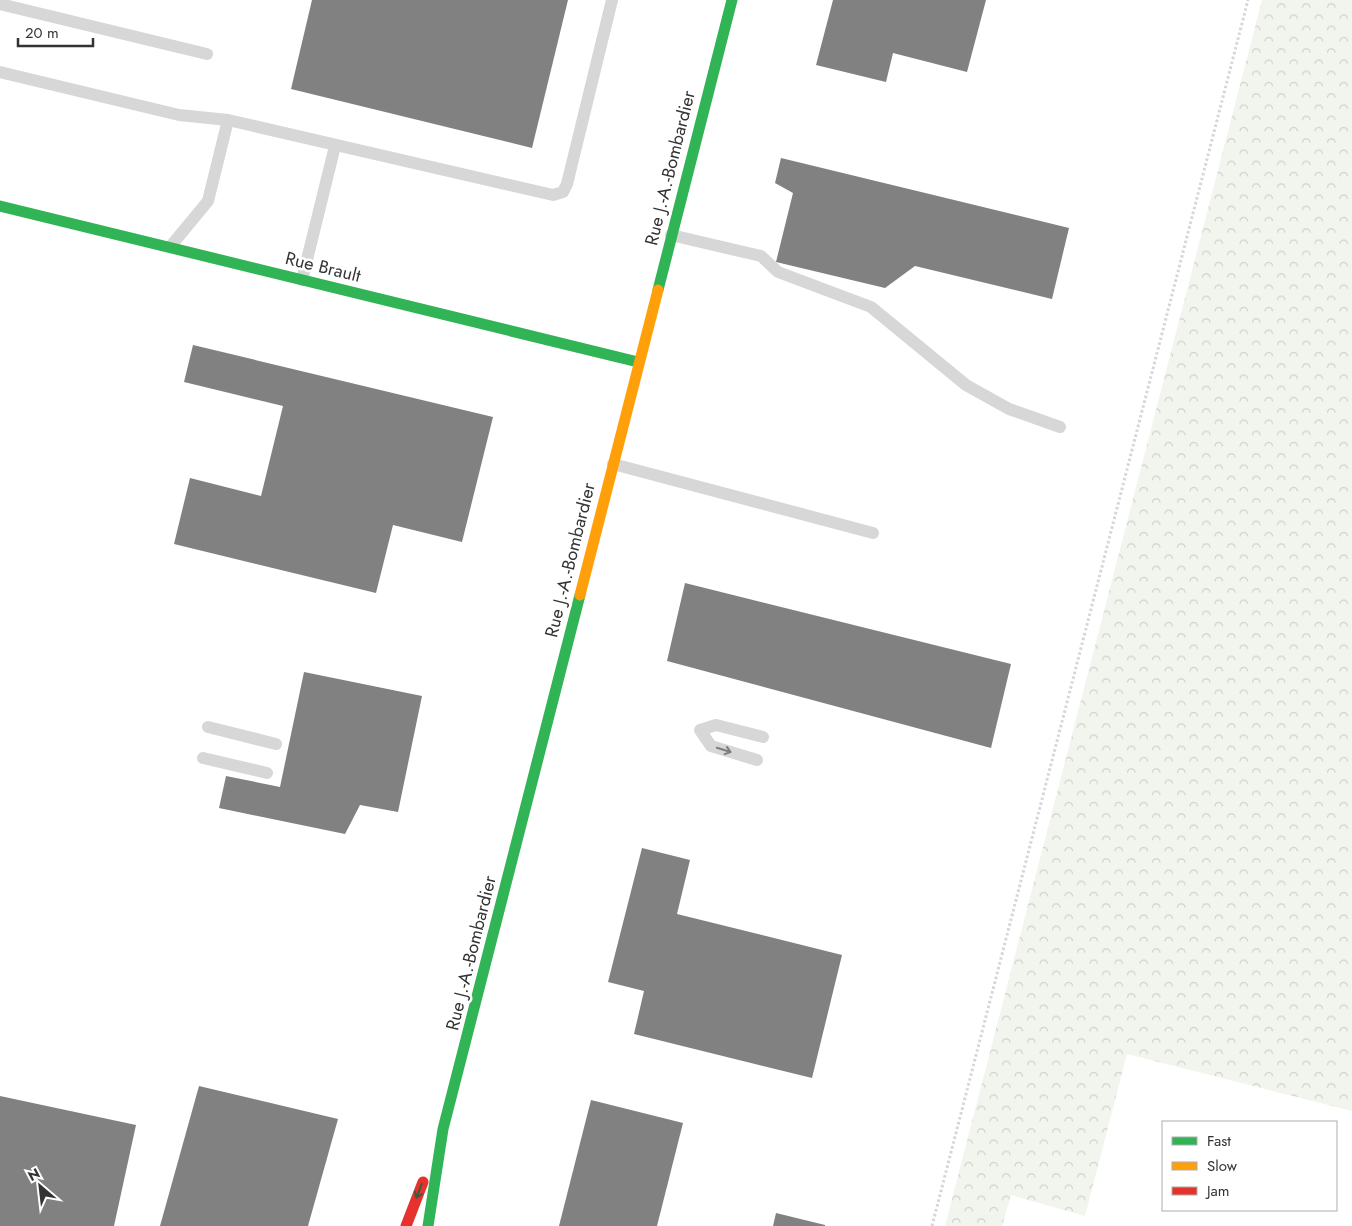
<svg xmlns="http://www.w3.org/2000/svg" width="1352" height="1226" font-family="Jost,sans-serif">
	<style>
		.forest { fill: url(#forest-crowns) }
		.building { fill: #818181 }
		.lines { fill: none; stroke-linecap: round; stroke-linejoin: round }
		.path { stroke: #d6d6d6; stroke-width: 3; stroke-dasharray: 2.5 2.5; stroke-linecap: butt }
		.lane { stroke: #d7d7d7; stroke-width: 12 }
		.fast { stroke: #30b455; stroke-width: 11 }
		.slow { stroke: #ff9f0a; stroke-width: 11 }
		.jam { stroke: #e5322d; stroke-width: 11 }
		.oneway { stroke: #7d7d7d }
		.oneway2 { stroke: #32603f }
		.labels { text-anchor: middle; stroke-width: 5; stroke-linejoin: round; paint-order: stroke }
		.street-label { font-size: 18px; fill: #333; stroke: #fff }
	</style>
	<defs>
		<pattern id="forest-crowns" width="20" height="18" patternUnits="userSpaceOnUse" patternTransform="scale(1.25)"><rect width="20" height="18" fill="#f1f5ed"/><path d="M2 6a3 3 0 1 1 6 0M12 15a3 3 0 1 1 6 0" fill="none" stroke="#cfd2cc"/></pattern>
	</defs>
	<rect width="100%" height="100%" fill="#fff"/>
	<path class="forest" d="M1262,0H1352V1111L1127,1054L1085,1216L1011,1195L1002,1226H945Z"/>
	<g class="building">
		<path d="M312,0H568L532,148L291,89Z"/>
		<path d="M833,0H986L967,72L893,53L886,82L816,65Z"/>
		<path d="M781,158L1069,228L1052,299L915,266L885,288L776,262L793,193L775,183Z"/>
		<path d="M193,345L493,417L462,542L393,525L376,593L174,544L190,478L261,496L283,406L184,382Z"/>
		<path d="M685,583L1011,664L991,748L667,661Z"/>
		<path d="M304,672L422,696L398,812L360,805L345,834L219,808L226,776L280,787Z"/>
		<path d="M642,848L690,860L677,914L842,955L812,1078L634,1034L644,991L608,982Z"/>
		<path d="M199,1086L338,1119L308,1226H160Z"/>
		<path d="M0,1096L136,1125L114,1226H0Z"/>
		<path d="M591,1100L683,1123L657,1226H559Z"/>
		<path d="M776,1213L825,1225V1226H773Z"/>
	</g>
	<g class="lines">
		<path class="path" d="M932,1226L1248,0"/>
		<g class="lane">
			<path d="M0,4L207,54"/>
			<path d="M0,72L179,115L228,120L553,195L563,192L567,184L612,0"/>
			<path d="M671,235L761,256L778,272L871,307L966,385L1009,409L1060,427"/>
			<path d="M170,247L208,201L228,120"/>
			<path d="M302,280L335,146"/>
			<path d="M613,464L873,533"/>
			<path d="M208,727L276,744"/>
			<path d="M203,758L267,773"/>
			<path d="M757,760L711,746L700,730L716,725L763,737"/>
		</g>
		<g class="fast">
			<path d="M0,206L638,362"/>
			<path d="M658,290L732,0"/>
			<path d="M428,1226L443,1129L580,595"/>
		</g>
		<path class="slow" d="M580,595L658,290"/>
		<path class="jam" d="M406,1226L423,1182"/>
	</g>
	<defs><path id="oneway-shaft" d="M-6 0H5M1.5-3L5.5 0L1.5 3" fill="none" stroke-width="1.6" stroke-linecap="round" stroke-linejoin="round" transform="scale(1.25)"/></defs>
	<use class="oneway" href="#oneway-shaft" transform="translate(724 750) rotate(17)"/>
	<use class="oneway2" href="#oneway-shaft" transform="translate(419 1191) rotate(111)"/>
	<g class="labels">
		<g class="street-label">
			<text transform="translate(670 168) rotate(-76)" y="6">Rue J.-A.-Bombardier</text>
			<text transform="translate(323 267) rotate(14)" y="6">Rue Brault</text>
			<text transform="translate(570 560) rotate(-76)" y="6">Rue J.-A.-Bombardier</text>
			<text transform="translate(471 953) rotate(-76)" y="6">Rue J.-A.-Bombardier</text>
		</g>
	</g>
	<rect x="1162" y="1121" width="175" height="90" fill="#ffffff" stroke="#adadad"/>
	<rect x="1172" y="1137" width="25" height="8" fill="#30b455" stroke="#adadad"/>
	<text x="1207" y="1146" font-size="15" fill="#333333">Fast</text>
	<rect x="1172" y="1162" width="25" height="8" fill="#ff9f0a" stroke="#adadad"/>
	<text x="1207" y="1171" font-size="15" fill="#333333">Slow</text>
	<rect x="1172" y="1187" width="25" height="8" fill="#e5322d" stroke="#adadad"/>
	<text x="1207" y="1196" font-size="15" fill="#333333">Jam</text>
	<g transform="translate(40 1186) rotate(332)" stroke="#ffffff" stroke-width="4" paint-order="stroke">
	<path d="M0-4L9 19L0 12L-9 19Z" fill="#333333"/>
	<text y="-8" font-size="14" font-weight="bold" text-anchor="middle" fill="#333333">N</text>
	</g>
	<path d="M18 38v8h75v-8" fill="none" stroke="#333333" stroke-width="2.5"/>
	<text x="25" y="38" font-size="15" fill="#333333" stroke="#ffffff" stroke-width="4" paint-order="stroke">20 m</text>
</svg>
